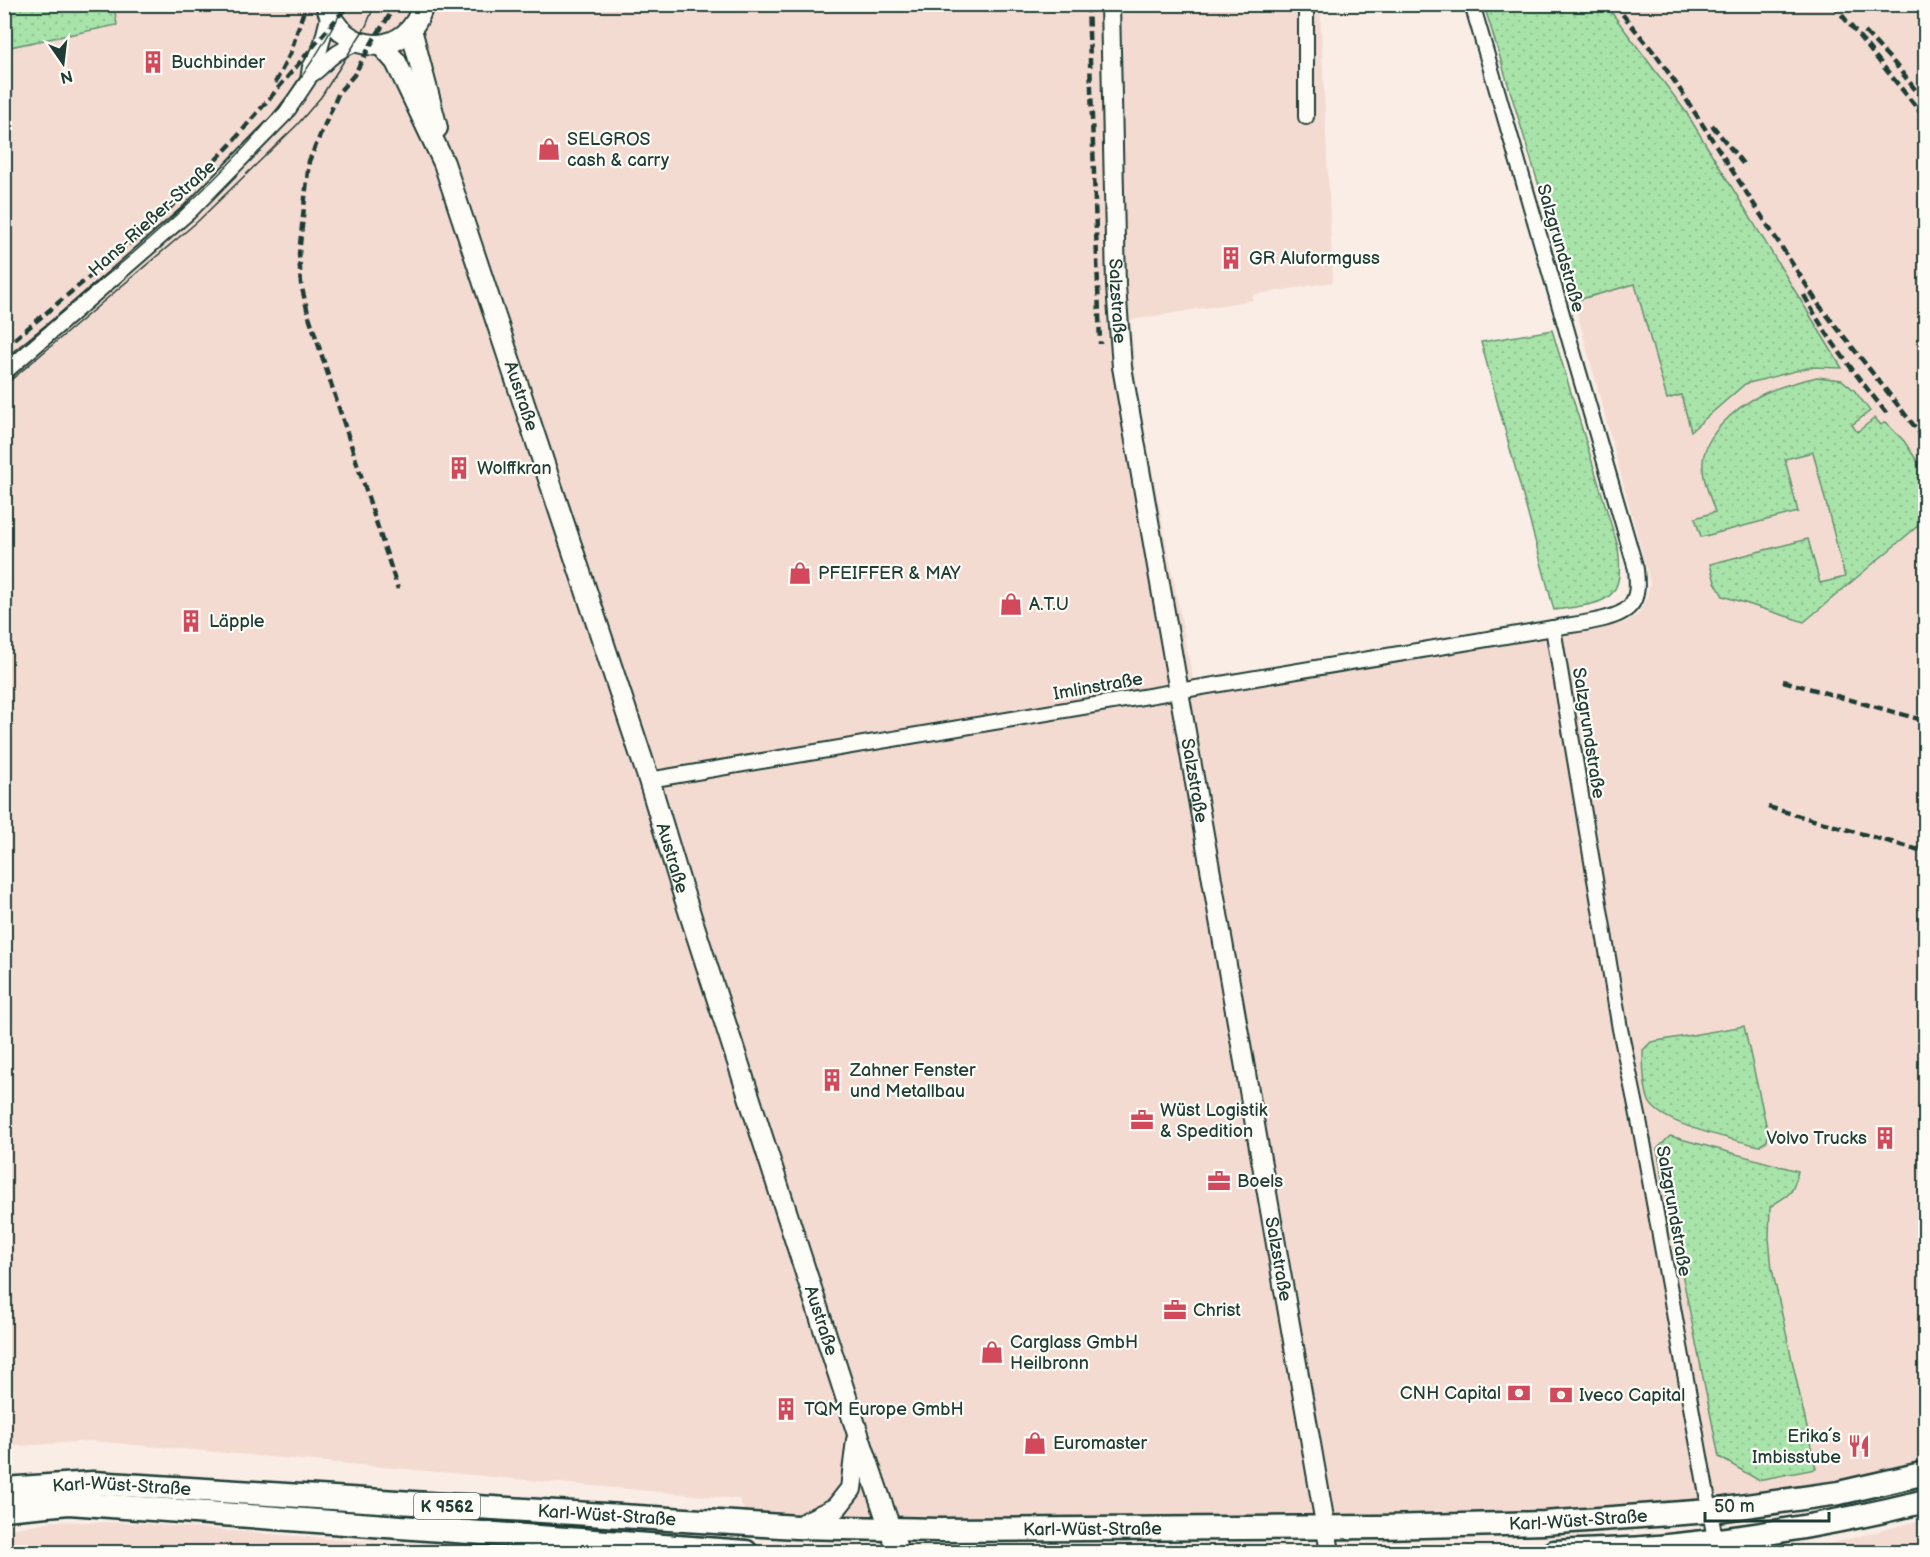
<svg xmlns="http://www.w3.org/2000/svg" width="1930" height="1557" font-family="'Balsamiq Sans',sans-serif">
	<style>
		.built { fill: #f4dbd2 }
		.green { fill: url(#green-dots); stroke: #64906e; stroke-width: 1.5 }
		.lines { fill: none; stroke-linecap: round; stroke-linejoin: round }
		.minor-casing { stroke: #1f3d34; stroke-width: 18 }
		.tertiary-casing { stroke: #1f3d34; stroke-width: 22 }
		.secondary-casing { stroke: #1f3d34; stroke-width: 24 }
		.primary-casing { stroke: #1f3d34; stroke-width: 27 }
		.minor { stroke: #fdfcf7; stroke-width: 14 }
		.tertiary { stroke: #fdfcf7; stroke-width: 18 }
		.secondary { stroke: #fdfcf7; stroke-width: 20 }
		.primary { stroke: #fdfcf7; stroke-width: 22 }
		.tram { stroke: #1f3d34; stroke-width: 1.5 }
		.rail { stroke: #1f3d34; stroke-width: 4.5; stroke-dasharray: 9 4.5; stroke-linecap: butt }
		.labels { text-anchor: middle; stroke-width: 4.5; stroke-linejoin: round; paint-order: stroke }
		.shield { fill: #fdfcf7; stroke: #62766e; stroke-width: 1.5 }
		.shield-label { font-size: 16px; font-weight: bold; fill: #1f3d34 }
		.poi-label { font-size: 18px; fill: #1f3d34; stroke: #fdfcf7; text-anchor: start }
		.street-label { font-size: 18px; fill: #1f3d34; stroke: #fdfcf7 }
	</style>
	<defs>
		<pattern id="green-dots" width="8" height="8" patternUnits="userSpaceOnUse" patternTransform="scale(1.5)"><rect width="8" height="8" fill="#a8e3a9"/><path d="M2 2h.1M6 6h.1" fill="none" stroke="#90c492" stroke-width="1.8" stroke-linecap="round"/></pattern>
	</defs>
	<rect width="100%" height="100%" fill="#f9ede6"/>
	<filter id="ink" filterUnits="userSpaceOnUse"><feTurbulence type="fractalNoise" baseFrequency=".0167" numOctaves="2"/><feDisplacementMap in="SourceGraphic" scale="12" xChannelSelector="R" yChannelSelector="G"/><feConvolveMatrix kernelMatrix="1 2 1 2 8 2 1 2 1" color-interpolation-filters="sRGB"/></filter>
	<g filter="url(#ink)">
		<g class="built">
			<path d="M114,4L1320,5L1333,282L1253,295V300L1131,320L1137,392L1196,695L1593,630L1624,623L1638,614L1647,597L1650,583L1574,301L1635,284L1667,398L1681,395L1691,430L1745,384L1811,367L1841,368L1686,112L1606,5H1925V473L1904,441L1881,425L1875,418L1857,432L1852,426L1856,394L1842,380L1734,410L1708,440L1703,468L1715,513L1697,518L1798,512L1785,459L1813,452L1845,577L1820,584L1808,539L1710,565L1803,622L1925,520V1485L1899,1492L1755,1520L1562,1536L1007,1543L756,1538L739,1499L92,1441L5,1447V48L116,25Z"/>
			<path d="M4,1505L11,1529L52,1521L135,1523L488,1552H5Z"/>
			<path d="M1925,1519V1552H1789L1814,1548Z"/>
		</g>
		<g class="green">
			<path d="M5,4L114,5L117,25L5,48Z"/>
			<path d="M1484,5H1606L1686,112L1842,368L1811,367L1745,384L1691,431L1681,395L1667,399L1635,284L1574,301Z"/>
			<path d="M1552,330L1618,547C1626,605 1602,603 1554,610L1481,342Z"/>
			<path d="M1817,377L1842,380L1854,390L1870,411L1852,425L1857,432L1875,418L1881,425L1885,422L1904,441L1925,473V520L1804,622L1723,596L1715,582L1710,564L1808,539L1820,583L1845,577L1813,452L1785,459L1798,512L1701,537L1695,518L1715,512C1711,499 1703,482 1703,468C1702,450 1710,438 1720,426C1748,395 1778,386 1817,377Z"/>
			<path d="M1744,1026L1768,1133L1767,1141L1759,1146C1733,1139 1660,1125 1649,1101C1644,1088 1643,1064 1643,1050L1651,1042Z"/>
			<path d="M1670,1136L1798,1171C1792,1197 1791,1192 1770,1207L1769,1238L1772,1269L1816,1469L1758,1480L1719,1457L1657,1149Z"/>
		</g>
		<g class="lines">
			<g class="minor-casing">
				<g id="minor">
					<path d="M1306,4V117"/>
					<path d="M309,76C319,72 324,63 332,57C340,50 349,46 359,43"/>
					<path d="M4,373L189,212L286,113L308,80L310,67L320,50L329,14"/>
					<path d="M1553,628L1620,1029L1639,1120L1715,1539"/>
					<path d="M649,780L1553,628C1573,624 1618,621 1630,606C1639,596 1637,581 1636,569L1472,4"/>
				</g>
			</g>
			<g class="tertiary-casing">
				<g id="tertiary">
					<path id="s1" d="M1110,4L1116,286L1122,367L1330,1552"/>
				</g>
			</g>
			<g class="secondary-casing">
				<g id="secondary">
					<path d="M326,4C341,58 410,59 423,4"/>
					<path d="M411,29L437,128"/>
					<path id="s2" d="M381,45L396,62L444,163L649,780L681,886L858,1434L898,1552"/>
					<path d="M797,1527L836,1508L851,1489L857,1440"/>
				</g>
			</g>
			<g class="primary-casing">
				<g id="primary">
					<path id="s3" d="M4,1489L93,1483L797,1527L938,1530L1382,1527L1544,1523L1710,1511L1839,1493L1926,1473"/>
					<path d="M4,1509L69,1503L746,1552"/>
					<path d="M1554,1552C1592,1550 1631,1550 1668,1546C1755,1537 1841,1522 1926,1501"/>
				</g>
			</g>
			<use href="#minor" class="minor"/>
			<use href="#tertiary" class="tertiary"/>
			<use href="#secondary" class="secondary"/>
			<use href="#primary" class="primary"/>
			<g class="tram">
				<path d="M4,359C128,257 273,151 345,4"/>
				<path d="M4,386L197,222L297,125L321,97L366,26L375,4"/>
			</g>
			<g class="rail">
				<path d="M397,4L374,39L354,75L339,92L309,161L299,254L301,284L308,313L398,589"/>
				<path d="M1088,4L1100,344"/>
				<path d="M1614,4L1660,60"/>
				<path d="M1833,4L1926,119"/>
				<path d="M1865,32L1895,64L1926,103"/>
				<path d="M1656,55L1675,82L1819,305L1926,441"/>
				<path d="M275,83L290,54L306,4"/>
				<path d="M1712,125L1744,165"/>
				<path d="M1804,295C1827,339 1857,376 1888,415"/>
				<path d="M4,348L161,217L231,144L349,4"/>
				<path d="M1783,681L1926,721"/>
				<path d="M1768,807L1926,852"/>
			</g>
		</g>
	</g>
	<defs>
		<g id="building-bare" transform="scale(1.8)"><path d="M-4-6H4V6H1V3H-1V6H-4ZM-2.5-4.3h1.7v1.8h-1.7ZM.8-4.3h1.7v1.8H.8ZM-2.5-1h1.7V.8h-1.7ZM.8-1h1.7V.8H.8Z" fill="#d1495b" stroke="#fdfcf7" stroke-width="2.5" paint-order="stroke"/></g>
		<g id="shop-bare" transform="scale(1.8)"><path d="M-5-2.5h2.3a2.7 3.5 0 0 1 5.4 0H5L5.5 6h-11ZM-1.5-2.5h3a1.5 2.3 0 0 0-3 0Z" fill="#d1495b" stroke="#fdfcf7" stroke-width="2.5" paint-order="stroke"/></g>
		<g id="office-bare" transform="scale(1.8)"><path d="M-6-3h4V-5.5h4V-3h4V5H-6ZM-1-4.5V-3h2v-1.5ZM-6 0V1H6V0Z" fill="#d1495b" stroke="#fdfcf7" stroke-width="2.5" paint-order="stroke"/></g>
		<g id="bank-bare" transform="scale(1.8)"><path d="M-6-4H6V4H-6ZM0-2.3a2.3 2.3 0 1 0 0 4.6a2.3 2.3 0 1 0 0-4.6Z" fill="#d1495b" stroke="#fdfcf7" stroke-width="2.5" paint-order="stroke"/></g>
		<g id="restaurant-bare" transform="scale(1.8)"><path d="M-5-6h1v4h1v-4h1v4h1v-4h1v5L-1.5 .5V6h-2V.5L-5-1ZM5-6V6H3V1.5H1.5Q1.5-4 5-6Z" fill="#d1495b" stroke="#fdfcf7" stroke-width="2.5" paint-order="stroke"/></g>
	</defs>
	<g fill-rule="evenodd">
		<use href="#building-bare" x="153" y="62"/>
		<use href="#shop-bare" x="549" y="149"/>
		<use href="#building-bare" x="1231" y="258"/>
		<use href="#building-bare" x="459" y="468"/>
		<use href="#shop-bare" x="800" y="573"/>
		<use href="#shop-bare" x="1011" y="604"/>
		<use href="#building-bare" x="191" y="621"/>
		<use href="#building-bare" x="832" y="1080"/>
		<use href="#office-bare" x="1142" y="1120"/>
		<use href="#building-bare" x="1885" y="1138"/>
		<use href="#office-bare" x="1219" y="1181"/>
		<use href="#office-bare" x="1175" y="1310"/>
		<use href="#shop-bare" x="992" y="1352"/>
		<use href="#bank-bare" x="1519" y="1393"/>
		<use href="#bank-bare" x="1561" y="1395"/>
		<use href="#building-bare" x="786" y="1409"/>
		<use href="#shop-bare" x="1035" y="1443"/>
		<use href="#restaurant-bare" x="1859" y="1446"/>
	</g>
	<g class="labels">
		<rect class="shield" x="414" y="1493" width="66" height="26" rx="4.5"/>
		<g class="shield-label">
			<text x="447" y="1512">K 9562</text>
		</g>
		<g class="poi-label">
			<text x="171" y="68">Buchbinder</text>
			<text x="567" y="145">SELGROS<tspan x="567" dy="21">cash &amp; carry</tspan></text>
			<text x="1249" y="264">GR Aluformguss</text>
			<text x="477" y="474">Wolffkran</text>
			<text x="818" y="579">PFEIFFER &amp; MAY</text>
			<text x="1029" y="610">A.T.U</text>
			<text x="209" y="627">Läpple</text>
			<text x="850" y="1076">Zahner Fenster<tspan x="850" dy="21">und Metallbau</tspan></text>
			<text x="1160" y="1116">Wüst Logistik<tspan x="1160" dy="21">&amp; Spedition</tspan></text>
			<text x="1867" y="1144" text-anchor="end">Volvo Trucks</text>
			<text x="1237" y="1187">Boels</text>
			<text x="1193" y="1316">Christ</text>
			<text x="1010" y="1348">Carglass GmbH<tspan x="1010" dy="21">Heilbronn</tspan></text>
			<text x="1501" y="1399" text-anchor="end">CNH Capital</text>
			<text x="1579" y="1401">Iveco Capital</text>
			<text x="804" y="1415">TQM Europe GmbH</text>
			<text x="1841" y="1442" text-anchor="end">Erika´s<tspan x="1841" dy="21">Imbisstube</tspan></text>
			<text x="1053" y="1449">Euromaster</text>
		</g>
		<g class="street-label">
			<text transform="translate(152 218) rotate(-42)" y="6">Hans-Rießer-Straße</text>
			<text transform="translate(1561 248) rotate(74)" y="6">Salzgrundstraße</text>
			<text dy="6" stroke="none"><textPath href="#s1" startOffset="297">Salzstraße</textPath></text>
			<text dy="6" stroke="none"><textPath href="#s2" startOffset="380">Austraße</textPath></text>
			<text transform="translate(1098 686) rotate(-10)" y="6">Imlinstraße</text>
			<text transform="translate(1589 733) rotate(81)" y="6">Salzgrundstraße</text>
			<text dy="6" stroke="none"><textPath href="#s1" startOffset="783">Salzstraße</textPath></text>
			<text dy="6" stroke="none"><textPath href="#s2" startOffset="866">Austraße</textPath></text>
			<text transform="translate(1674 1211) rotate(80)" y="6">Salzgrundstraße</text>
			<text dy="6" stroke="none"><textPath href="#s1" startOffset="1269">Salzstraße</textPath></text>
			<text dy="6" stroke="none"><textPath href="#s2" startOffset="1352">Austraße</textPath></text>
			<text dy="6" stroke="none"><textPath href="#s3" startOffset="118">Karl-Wüst-Straße</textPath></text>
			<text dy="6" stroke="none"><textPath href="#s3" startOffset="604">Karl-Wüst-Straße</textPath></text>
			<text dy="6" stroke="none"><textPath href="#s3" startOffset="1576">Karl-Wüst-Straße</textPath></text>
			<text dy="6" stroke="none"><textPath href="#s3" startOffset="1090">Karl-Wüst-Straße</textPath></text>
		</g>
	</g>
	<rect width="1930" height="1557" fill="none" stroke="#fdfcf7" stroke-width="24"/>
	<rect x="12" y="12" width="1906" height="1533" fill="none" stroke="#1f3d34" stroke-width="2" filter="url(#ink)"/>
	<g transform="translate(63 63) rotate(166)" stroke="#fdfcf7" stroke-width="4.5" paint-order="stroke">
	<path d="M0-4.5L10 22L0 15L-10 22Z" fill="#1f3d34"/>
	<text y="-9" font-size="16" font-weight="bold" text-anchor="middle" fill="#1f3d34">N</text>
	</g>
	<path d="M1705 1512v9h124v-9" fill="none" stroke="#1f3d34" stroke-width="3"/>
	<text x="1714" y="1512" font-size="18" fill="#1f3d34" stroke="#fdfcf7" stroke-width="4.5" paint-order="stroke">50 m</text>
</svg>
